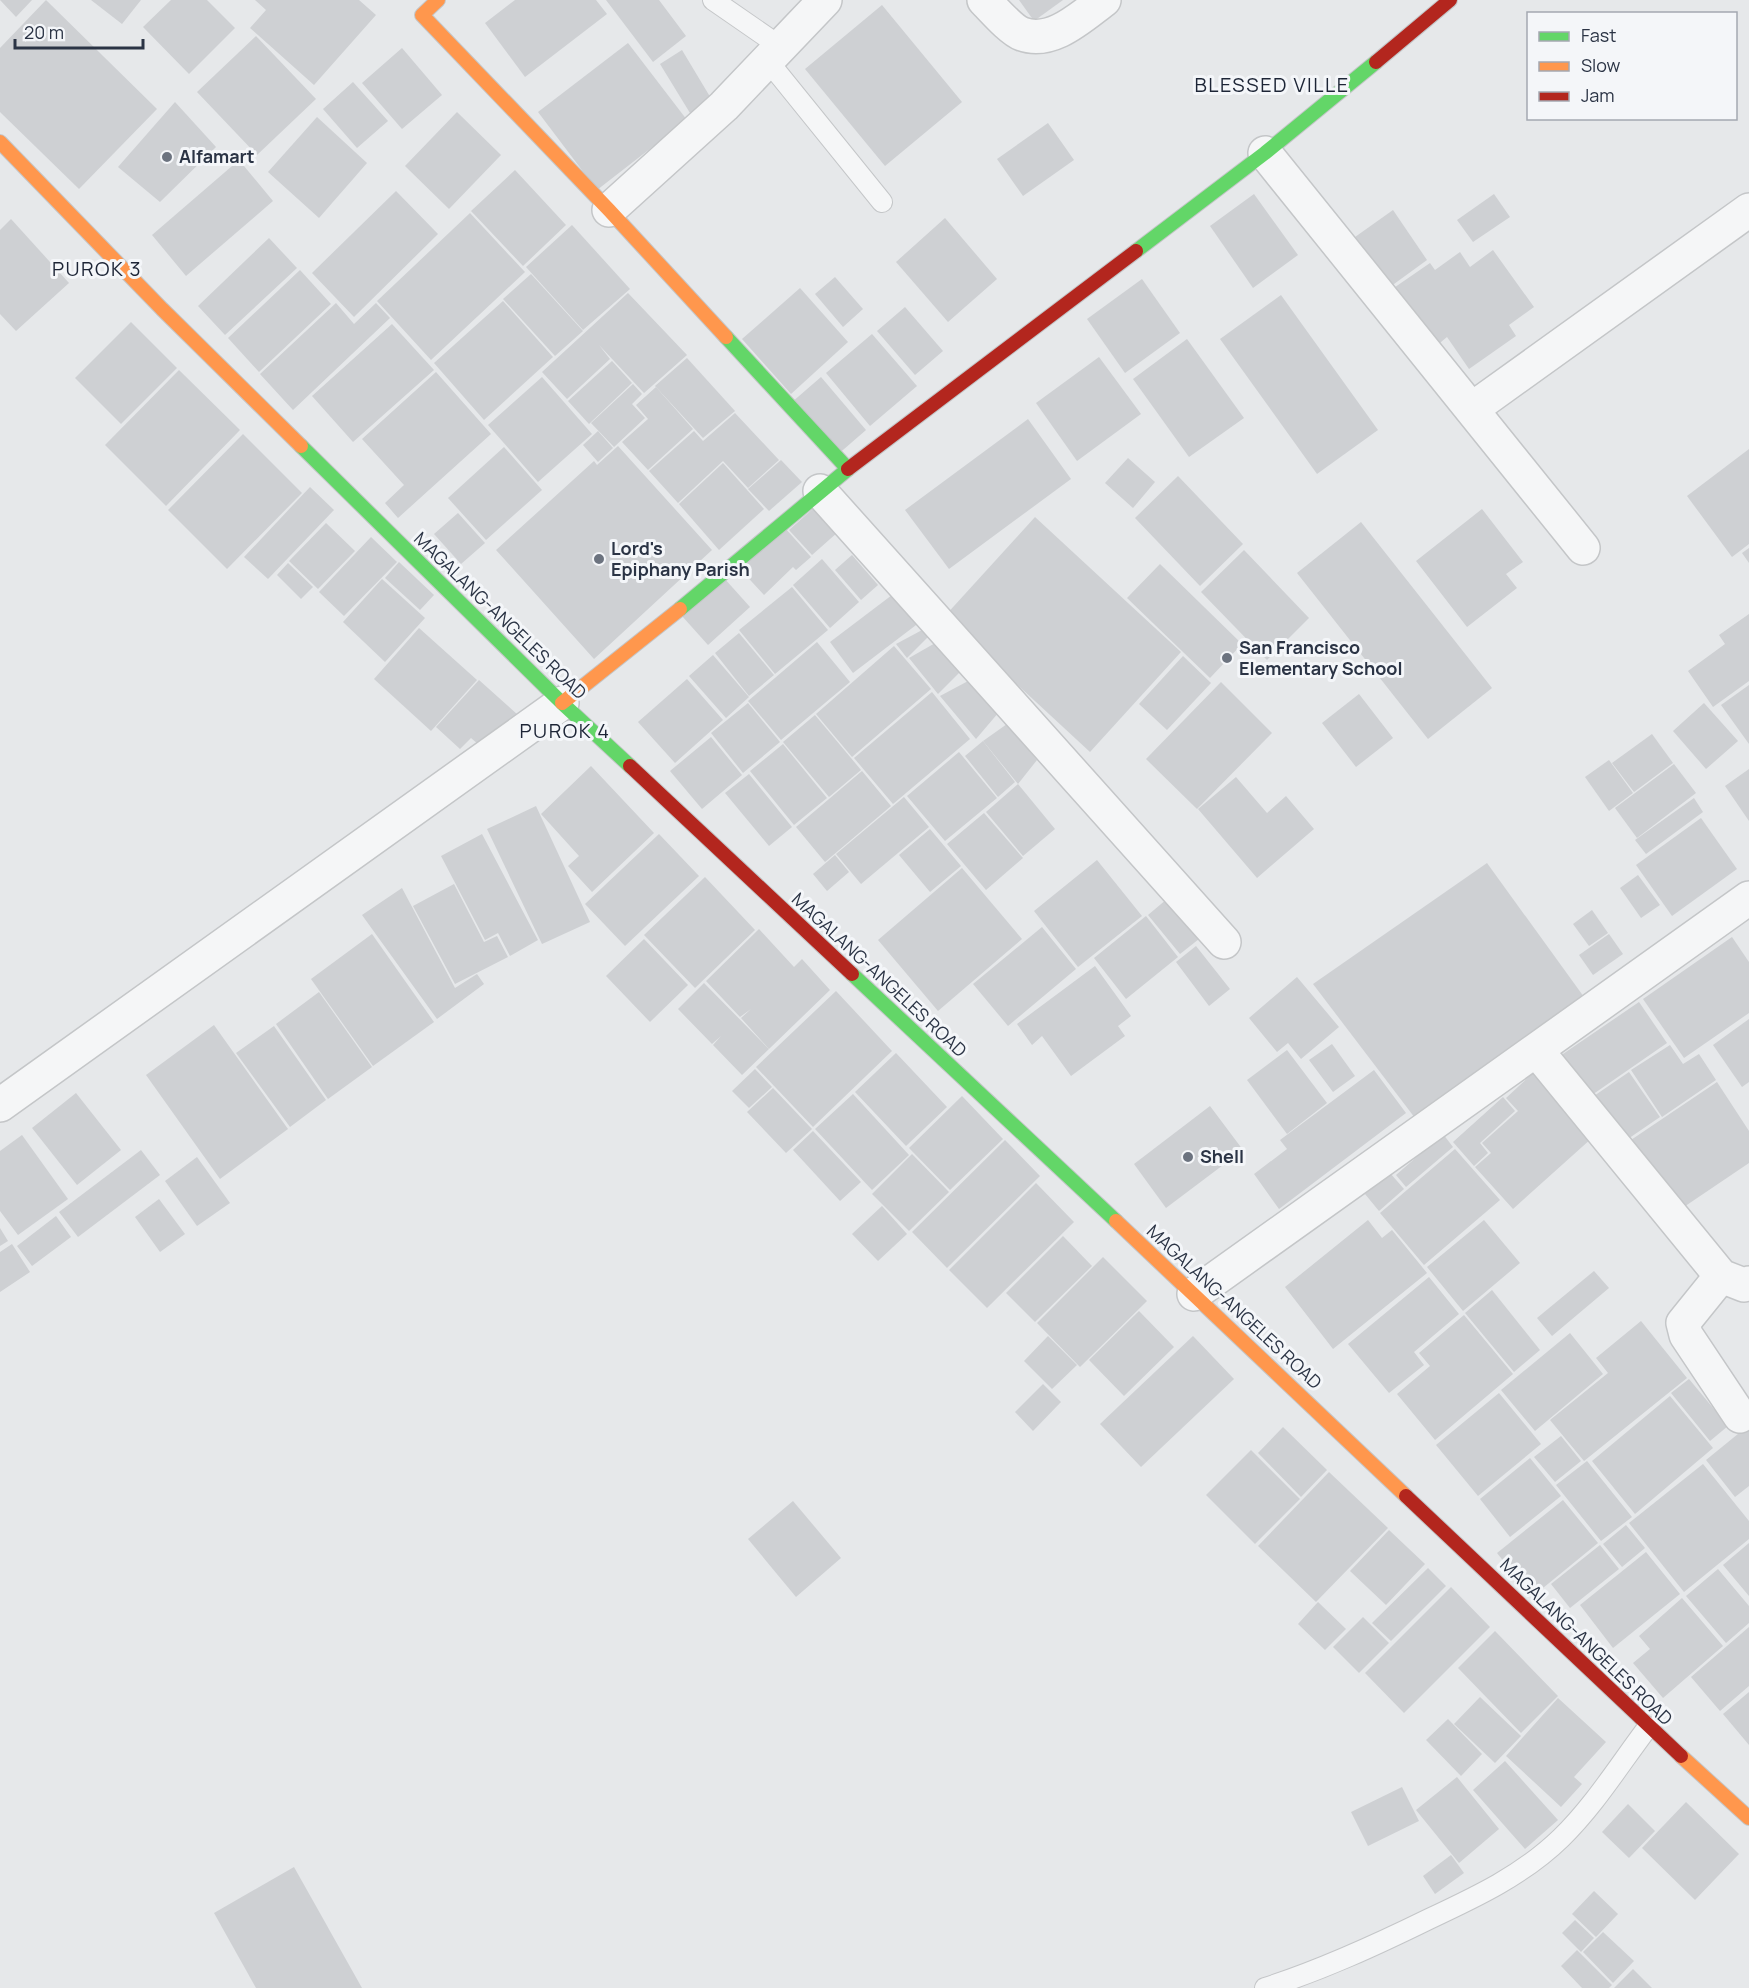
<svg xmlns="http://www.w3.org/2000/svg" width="1749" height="1988" font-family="Manrope,sans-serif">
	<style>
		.building { fill: #ced0d3 }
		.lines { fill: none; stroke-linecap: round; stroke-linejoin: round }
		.lane-casing { stroke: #c4c6c8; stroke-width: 22 }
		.street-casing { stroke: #c4c6c8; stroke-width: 36 }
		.fast-casing { stroke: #c4c6c8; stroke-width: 16 }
		.slow-casing { stroke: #c4c6c8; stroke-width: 16 }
		.jam-casing { stroke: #c4c6c8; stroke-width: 16 }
		.lane { stroke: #f5f6f7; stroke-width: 20 }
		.street { stroke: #f5f6f7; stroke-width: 33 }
		.fast { stroke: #63d668; stroke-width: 14 }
		.slow { stroke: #ff974d; stroke-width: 14 }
		.jam { stroke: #b3261e; stroke-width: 14 }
		.poi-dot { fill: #6c737f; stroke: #f4f6f9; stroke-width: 2 }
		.labels { text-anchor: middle; stroke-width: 6; stroke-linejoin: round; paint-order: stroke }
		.poi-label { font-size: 18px; font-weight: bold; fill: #2b3445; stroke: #f4f6f9; text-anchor: start }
		.street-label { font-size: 18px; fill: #2b3445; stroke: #f4f6f9 }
		.neighbourhood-label { font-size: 20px; letter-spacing: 1.5px; fill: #1d2536; stroke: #f4f6f9 }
	</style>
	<rect width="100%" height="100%" fill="#e6e8ea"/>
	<g class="building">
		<path d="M0,0H32L16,17Z"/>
		<path d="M46,0L157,109L79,189L0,112V48Z"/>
		<path d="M91,0H141L122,24Z"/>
		<path d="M171,0H207L235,28L189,74L143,27Z"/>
		<path d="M255,0H359L376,15L314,85L250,28L266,10Z"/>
		<path d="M515,0H596L607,14L525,77L485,23Z"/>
		<path d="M606,0H659L686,36L653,62Z"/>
		<path d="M1019,0H1063L1034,21Z"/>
		<path d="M882,5L962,102L885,166L805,69Z"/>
		<path d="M256,36L316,99L257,155L197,92Z"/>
		<path d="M628,43L687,120L597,190L538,112Z"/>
		<path d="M402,48L442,95L402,129L362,83Z"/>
		<path d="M682,50L712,100L690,113L660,64Z"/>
		<path d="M353,82L388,121L357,148L323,109Z"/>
		<path d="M175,102L216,147L160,202L118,167Z"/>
		<path d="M457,112L501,155L449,209L405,166Z"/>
		<path d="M317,117L367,163L319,218L268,172Z"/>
		<path d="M1048,123L1074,160L1023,196L997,159Z"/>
		<path d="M239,160L273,201L186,276L152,235Z"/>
		<path d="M515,170L566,225L523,266L471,211Z"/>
		<path d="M396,191L438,234L354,317L312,273Z"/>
		<path d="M1254,194L1298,255L1253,288L1210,226Z"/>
		<path d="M1494,194L1510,217L1473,242L1457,220Z"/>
		<path d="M1393,210L1427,260L1383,292L1348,242Z"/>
		<path d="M470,213L525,272L431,360L377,301Z"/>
		<path d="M945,218L997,279L948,322L896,262Z"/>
		<path d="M11,219L69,283L16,331L0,314V230Z"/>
		<path d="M572,225L630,289L583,330L526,267Z"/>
		<path d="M269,238L297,268L225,335L198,306Z"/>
		<path d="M1493,250L1534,307L1509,325L1516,336L1469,369L1447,337L1435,347L1385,294L1430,263L1435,270L1460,252L1470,267Z"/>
		<path d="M300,270L331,304L259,372L228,338Z"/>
		<path d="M531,274L583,331L555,356L503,299Z"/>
		<path d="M835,277L863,309L843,327L815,294Z"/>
		<path d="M1142,279L1180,333L1125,373L1087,319Z"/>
		<path d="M800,288L848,342L791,394L742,339Z"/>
		<path d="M628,293L687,355L644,393L599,345L610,359L567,399L542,372Z"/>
		<path d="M1281,295L1378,430L1317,474L1220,339Z"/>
		<path d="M503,301L553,357L484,420L434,363Z"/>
		<path d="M336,303L354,324L376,303L390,318L293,410L260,374Z"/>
		<path d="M905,307L943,351L915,375L877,331Z"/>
		<path d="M131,322L177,368L121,424L75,378Z"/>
		<path d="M392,324L434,370L353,442L312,396Z"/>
		<path d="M872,334L917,386L870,426L826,373Z"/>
		<path d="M1187,339L1244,418L1189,457L1133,379Z"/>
		<path d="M1099,357L1141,414L1077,461L1036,403Z"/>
		<path d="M687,358L735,411L703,438L655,386Z"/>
		<path d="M612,361L632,383L589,424L568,401Z"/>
		<path d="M179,370L240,430L166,506L105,445Z"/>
		<path d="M436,372L491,434L398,518L385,503L404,485L362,439Z"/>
		<path d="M542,377L592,434L538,482L488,425Z"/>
		<path d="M821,377L866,430L836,456L791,403Z"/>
		<path d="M633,384L642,394L632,404L645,418L614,447L591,423Z"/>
		<path d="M656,387L693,429L648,470L622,442L648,419L636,405Z"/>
		<path d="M735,413L779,460L748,488L723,461L678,503L649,471L694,431L703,441Z"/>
		<path d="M1028,419L1071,479L949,569L905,510Z"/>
		<path d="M598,431L613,448L598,462L583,445Z"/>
		<path d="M243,434L302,493L227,569L168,510Z"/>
		<path d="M618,446L712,550L594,659L496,550L594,461L597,465Z"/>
		<path d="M504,447L542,490L486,540L448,498Z"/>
		<path d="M1749,449V544L1732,557L1687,496Z"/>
		<path d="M1128,458L1155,482L1133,508L1105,483Z"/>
		<path d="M781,460L802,482L769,511L748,489Z"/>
		<path d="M723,463L764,509L719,550L679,504Z"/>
		<path d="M1178,476L1243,544L1200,586L1135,518Z"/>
		<path d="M310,487L334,510L268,579L244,557Z"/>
		<path d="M815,507L838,532L812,555L789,530Z"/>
		<path d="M1482,509L1523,562L1506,574L1517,588L1467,627L1416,561Z"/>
		<path d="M458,513L485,543L461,564L434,534Z"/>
		<path d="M1035,517L1181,652L1090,752L944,617Z"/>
		<path d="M1361,522L1492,688L1428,739L1297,573Z"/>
		<path d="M326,523L355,551L318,589L289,561Z"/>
		<path d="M785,528L811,557L796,570L793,567L764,595L740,569Z"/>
		<path d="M371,537L397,562L344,616L319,592Z"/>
		<path d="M1749,548V563L1742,553Z"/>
		<path d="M1244,550L1309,618L1267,660L1201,592Z"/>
		<path d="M852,555L878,585L861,600L835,570Z"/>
		<path d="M822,559L859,602L830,628L793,585Z"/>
		<path d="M399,562L434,595L420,610L385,578Z"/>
		<path d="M288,563L313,587L301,599L277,575Z"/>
		<path d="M1160,564L1242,644L1210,678L1127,598Z"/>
		<path d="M724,578L750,607L708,645L682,616Z"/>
		<path d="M382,579L425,618L385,662L343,622Z"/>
		<path d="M792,587L828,630L775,674L739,630Z"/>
		<path d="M896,592L920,622L853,673L830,642Z"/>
		<path d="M1749,614V681L1713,707L1688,671L1725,644L1719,635Z"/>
		<path d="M419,628L477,680L431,731L374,679Z"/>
		<path d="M924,629L930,635L907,658L896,644Z"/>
		<path d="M739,633L774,675L749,696L715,653Z"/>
		<path d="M817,642L850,682L781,740L748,701Z"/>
		<path d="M937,642L962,670L938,694L909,658Z"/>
		<path d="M894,646L931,689L852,757L816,714Z"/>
		<path d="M713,655L749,697L726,718L689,676Z"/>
		<path d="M1183,656L1211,683L1167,730L1139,704Z"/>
		<path d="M687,679L723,720L675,763L638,722Z"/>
		<path d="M479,680L518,715L486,751L471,738L460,749L436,727Z"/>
		<path d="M970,680L999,712L976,739L940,696Z"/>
		<path d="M1221,682L1272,733L1197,809L1146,759Z"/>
		<path d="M1749,685V744L1721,705Z"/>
		<path d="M932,692L970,739L893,804L854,758Z"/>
		<path d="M1359,694L1393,738L1356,767L1322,723Z"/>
		<path d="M748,703L780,742L743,773L711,733Z"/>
		<path d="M1704,703L1738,741L1706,769L1673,731Z"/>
		<path d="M815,715L861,770L829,797L783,742Z"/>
		<path d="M1007,724L1037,760L1018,784L983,741Z"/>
		<path d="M1652,734L1673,763L1634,792L1612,763Z"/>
		<path d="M711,737L742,775L702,809L670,771Z"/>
		<path d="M983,741L1015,782L998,797L965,756Z"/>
		<path d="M783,744L827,798L794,825L750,771Z"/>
		<path d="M959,752L997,798L945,841L907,796Z"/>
		<path d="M1609,760L1633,793L1609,811L1585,777Z"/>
		<path d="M1674,764L1696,793L1637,838L1615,808Z"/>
		<path d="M591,766L654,833L592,892L568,866L579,856L541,814Z"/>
		<path d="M1749,769V821L1725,786Z"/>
		<path d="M862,771L891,806L825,862L796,827Z"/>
		<path d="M749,774L792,827L769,846L725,793Z"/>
		<path d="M1236,777L1267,813L1286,796L1314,829L1257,878L1198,809Z"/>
		<path d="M1018,784L1055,829L1023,856L986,812Z"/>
		<path d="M904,797L929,827L861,884L836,854Z"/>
		<path d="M1694,798L1703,812L1646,854L1635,840Z"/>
		<path d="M536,806L590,922L542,944L487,829Z"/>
		<path d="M984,813L1023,858L986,890L947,844Z"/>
		<path d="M1701,818L1737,869L1672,916L1636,865Z"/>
		<path d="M930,829L961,866L930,892L899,855Z"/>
		<path d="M482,834L538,940L510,956L498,933L485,940L441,856Z"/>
		<path d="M659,834L699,876L625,946L585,904Z"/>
		<path d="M835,855L849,872L827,891L813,874Z"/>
		<path d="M1097,860L1142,916L1078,967L1034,911Z"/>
		<path d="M1487,863L1584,997L1415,1118L1313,984Z"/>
		<path d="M962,868L1022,939L938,1011L878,940Z"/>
		<path d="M1638,875L1660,905L1641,918L1620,888Z"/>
		<path d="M705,877L755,930L695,988L644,935Z"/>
		<path d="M454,884L484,942L497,936L508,957L455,984L413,906Z"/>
		<path d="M402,888L455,988L477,974L484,984L437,1019L362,915Z"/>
		<path d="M1167,899L1199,939L1180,954L1148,915Z"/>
		<path d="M1592,910L1608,933L1589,946L1573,924Z"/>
		<path d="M1146,916L1178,957L1126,999L1094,958Z"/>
		<path d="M1042,927L1076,969L1008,1026L973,984Z"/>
		<path d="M759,929L794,967L802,959L830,990L769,1049L741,1018L751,1009L740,1017L706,981Z"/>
		<path d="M372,934L434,1022L373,1066L311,979Z"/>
		<path d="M1609,934L1623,954L1593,975L1579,955Z"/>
		<path d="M1732,937L1749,962V1013L1684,1058L1643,999Z"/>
		<path d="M644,939L688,985L650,1022L606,976Z"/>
		<path d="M1196,946L1230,989L1209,1006L1176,962Z"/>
		<path d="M1095,966L1131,1016L1118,1026L1125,1036L1071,1076L1042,1036L1032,1045L1017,1024Z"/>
		<path d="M1297,977L1339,1027L1301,1059L1288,1043L1277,1052L1249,1018Z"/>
		<path d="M704,983L769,1049L742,1075L713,1045L721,1036L712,1044L678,1009Z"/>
		<path d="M836,991L892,1051L813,1127L756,1067Z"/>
		<path d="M319,992L372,1067L328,1099L276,1024Z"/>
		<path d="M1639,1002L1667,1043L1589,1097L1560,1056Z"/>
		<path d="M1749,1019V1082L1742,1087L1713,1045Z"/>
		<path d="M214,1025L288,1129L220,1179L146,1075Z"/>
		<path d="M274,1026L326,1100L290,1127L236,1053Z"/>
		<path d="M1332,1044L1355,1076L1333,1092L1309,1060Z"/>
		<path d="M1670,1045L1683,1064L1699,1054L1716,1080L1662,1117L1631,1070Z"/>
		<path d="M1287,1050L1327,1103L1287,1134L1247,1080Z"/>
		<path d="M896,1053L947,1107L906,1146L855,1092Z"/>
		<path d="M755,1069L772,1087L749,1108L732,1091Z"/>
		<path d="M1374,1070L1406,1113L1279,1209L1254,1174L1287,1149L1280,1140Z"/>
		<path d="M1534,1072L1592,1138L1513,1209L1475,1167L1491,1153L1482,1143L1518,1111L1506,1098Z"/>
		<path d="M1629,1072L1660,1117L1622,1143L1591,1098Z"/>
		<path d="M1717,1082L1749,1131V1163L1672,1215L1625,1144Z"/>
		<path d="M773,1088L812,1129L786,1153L747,1112Z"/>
		<path d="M76,1093L121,1150L77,1185L32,1128Z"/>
		<path d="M853,1094L909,1155L872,1190L815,1129Z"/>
		<path d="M962,1096L1003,1139L950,1190L909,1148Z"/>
		<path d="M1503,1097L1515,1111L1480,1143L1488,1153L1474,1166L1453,1142Z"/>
		<path d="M1210,1106L1243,1150L1166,1208L1134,1164Z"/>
		<path d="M813,1131L861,1182L840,1201L793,1150Z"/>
		<path d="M1443,1134L1453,1147L1406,1187L1396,1175Z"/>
		<path d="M22,1135L68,1199L18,1235L0,1211V1151Z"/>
		<path d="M1005,1140L1040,1176L947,1268L912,1232Z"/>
		<path d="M1455,1149L1500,1200L1424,1265L1380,1213Z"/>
		<path d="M141,1150L160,1175L78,1237L59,1212Z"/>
		<path d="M912,1154L949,1192L909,1231L872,1194Z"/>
		<path d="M197,1157L230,1203L197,1226L165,1181Z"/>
		<path d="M1390,1173L1404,1189L1379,1211L1365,1194Z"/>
		<path d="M1036,1183L1074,1222L987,1308L949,1270Z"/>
		<path d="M159,1199L185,1234L160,1252L135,1217Z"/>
		<path d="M882,1206L907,1234L878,1261L852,1234Z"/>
		<path d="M56,1216L71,1237L32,1266L17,1246Z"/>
		<path d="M1368,1220L1382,1238L1392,1230L1427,1273L1333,1349L1285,1287Z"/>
		<path d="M1484,1220L1520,1263L1463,1311L1427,1267Z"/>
		<path d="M0,1228L8,1241L0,1246Z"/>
		<path d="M1063,1236L1092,1266L1035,1322L1006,1293Z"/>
		<path d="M12,1244L30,1272L0,1292V1252Z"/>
		<path d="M1103,1257L1147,1301L1080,1367L1037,1323Z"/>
		<path d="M1594,1271L1609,1288L1552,1336L1537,1318Z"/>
		<path d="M1429,1277L1459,1314L1414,1352L1424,1365L1389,1393L1348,1344Z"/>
		<path d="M1492,1290L1540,1350L1514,1372L1465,1313Z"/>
		<path d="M1139,1311L1174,1347L1124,1396L1089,1360Z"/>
		<path d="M1464,1315L1513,1374L1435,1440L1397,1394L1430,1366L1419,1353Z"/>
		<path d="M1641,1321L1687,1378L1584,1461L1550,1420L1608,1373L1596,1358Z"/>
		<path d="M1570,1333L1603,1374L1535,1431L1501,1390Z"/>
		<path d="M1048,1336L1077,1365L1052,1389L1024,1361Z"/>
		<path d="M1193,1336L1234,1379L1141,1467L1100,1424Z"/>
		<path d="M1689,1379L1728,1426L1710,1441L1671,1393Z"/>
		<path d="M1043,1384L1061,1402L1033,1431L1015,1412Z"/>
		<path d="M1499,1393L1541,1444L1478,1496L1436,1445Z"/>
		<path d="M1670,1396L1713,1448L1635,1514L1592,1461Z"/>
		<path d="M1749,1425V1486L1735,1497L1706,1460Z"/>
		<path d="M1283,1427L1327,1470L1301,1497L1258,1453Z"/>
		<path d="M1561,1436L1581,1461L1555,1482L1534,1457Z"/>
		<path d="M1251,1450L1300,1499L1255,1544L1206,1495Z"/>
		<path d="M1530,1458L1561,1496L1510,1537L1480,1499Z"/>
		<path d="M1587,1461L1632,1517L1601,1541L1556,1485Z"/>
		<path d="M1703,1464L1749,1521V1539L1684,1592L1629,1523Z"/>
		<path d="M1329,1472L1388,1528L1316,1602L1258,1546Z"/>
		<path d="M1563,1500L1598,1543L1532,1597L1497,1553Z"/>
		<path d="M793,1501L841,1558L796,1597L748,1539Z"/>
		<path d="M1626,1525L1645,1548L1622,1567L1603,1544Z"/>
		<path d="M1389,1530L1425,1564L1386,1605L1350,1571Z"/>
		<path d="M1749,1543V1596L1723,1565Z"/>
		<path d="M1600,1545L1619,1569L1570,1608L1551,1584Z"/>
		<path d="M1646,1552L1680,1594L1613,1648L1580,1605Z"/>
		<path d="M1428,1568L1446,1586L1391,1641L1372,1623Z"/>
		<path d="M1718,1569L1749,1606V1623L1726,1643L1686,1596Z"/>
		<path d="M1451,1587L1490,1627L1404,1713L1365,1673Z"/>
		<path d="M1682,1598L1723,1646L1663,1698L1633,1663L1650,1649L1639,1636Z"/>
		<path d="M1318,1602L1346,1629L1325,1650L1298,1624Z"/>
		<path d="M1363,1617L1389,1643L1359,1673L1333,1647Z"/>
		<path d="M1749,1627V1686L1720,1711L1691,1677Z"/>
		<path d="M1495,1631L1558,1696L1521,1733L1458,1668Z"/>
		<path d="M1749,1692V1745L1723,1714Z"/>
		<path d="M1480,1697L1521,1736L1495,1763L1454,1724Z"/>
		<path d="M1558,1698L1606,1742L1574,1777L1582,1784L1561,1807L1506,1756Z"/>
		<path d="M1448,1719L1482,1754L1461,1776L1426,1740Z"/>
		<path d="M1505,1761L1558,1820L1525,1849L1473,1790Z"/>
		<path d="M1457,1777L1499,1829L1459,1863L1416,1810Z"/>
		<path d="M1402,1787L1419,1821L1368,1846L1351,1812Z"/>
		<path d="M1686,1802L1739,1854L1695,1900L1642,1848Z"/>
		<path d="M1628,1804L1655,1831L1629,1858L1602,1832Z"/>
		<path d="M1451,1855L1464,1873L1435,1894L1423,1876Z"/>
		<path d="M294,1867L362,1988H256L214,1913Z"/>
		<path d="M1594,1891L1618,1914L1596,1937L1572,1914Z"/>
		<path d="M1575,1920L1594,1938L1581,1952L1562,1933Z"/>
		<path d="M1603,1932L1634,1961L1613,1983L1583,1952Z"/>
		<path d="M1577,1950L1612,1985L1609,1988H1582L1561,1966Z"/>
		<path d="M1633,1969L1652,1988H1614Z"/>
	</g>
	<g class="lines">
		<g class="lane-casing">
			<g id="lane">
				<path d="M713,0L781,47"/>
				<path d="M768,61L882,202"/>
				<path d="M1265,1988C1322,1970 1376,1945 1429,1919C1476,1897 1523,1875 1561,1838C1594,1806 1620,1764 1648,1727"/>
			</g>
		</g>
		<g class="street-casing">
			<g id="street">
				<path d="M984,0C993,9 1011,30 1022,34C1052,45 1081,17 1104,0"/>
				<path d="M1265,153L1583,548"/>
				<path d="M609,210L724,106L825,0"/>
				<path d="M1472,409L1749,210"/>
				<path d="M820,491L1224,942"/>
				<path d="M1537,1051L1721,1276L1744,1285L1749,1283"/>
				<path d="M0,1105L562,703"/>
				<path d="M1721,1276L1683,1323L1686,1335L1740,1416"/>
				<path d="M1194,1294L1749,898"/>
			</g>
		</g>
		<g class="fast-casing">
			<g id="fast">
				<path d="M1136,251L1265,153L1376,62"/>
				<path d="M301,446L562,703L630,766"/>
				<path d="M680,609L848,469L726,337"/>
				<path d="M852,974L1116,1221"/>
			</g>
		</g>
		<g class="slow-casing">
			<g id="slow">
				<path d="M438,0L422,15L609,210L726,337"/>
				<path d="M0,142L162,309L301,446"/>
				<path d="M562,703L680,609"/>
				<path d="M1116,1221L1406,1496"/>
				<path d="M1681,1756L1749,1818"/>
			</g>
		</g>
		<g class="jam-casing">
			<g id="jam">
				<path d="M1376,62L1450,0"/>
				<path d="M848,469L1136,251"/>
				<path d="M630,766L852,974"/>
				<path d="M1406,1496L1681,1756"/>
			</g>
		</g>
		<use href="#lane" class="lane"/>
		<use href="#street" class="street"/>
		<use href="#fast" class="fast"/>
		<use href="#slow" class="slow"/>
		<use href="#jam" class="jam"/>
	</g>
	<g class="poi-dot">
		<circle cx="167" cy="157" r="6"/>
		<circle cx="599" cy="559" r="6"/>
		<circle cx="1227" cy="658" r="6"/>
		<circle cx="1188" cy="1157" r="6"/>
	</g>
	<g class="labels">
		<g class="poi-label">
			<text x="179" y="163">Alfamart</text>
			<text x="611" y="555">Lord's<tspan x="611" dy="21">Epiphany Parish</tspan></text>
			<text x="1239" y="654">San Francisco<tspan x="1239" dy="21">Elementary School</tspan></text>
			<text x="1200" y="1163">Shell</text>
		</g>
		<g class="street-label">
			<text transform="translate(500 616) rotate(44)" y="6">MAGALANG-ANGELES ROAD</text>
			<text transform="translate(879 975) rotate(43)" y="6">MAGALANG-ANGELES ROAD</text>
			<text transform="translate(1234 1307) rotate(43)" y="6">MAGALANG-ANGELES ROAD</text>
			<text transform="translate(1586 1642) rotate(44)" y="6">MAGALANG-ANGELES ROAD</text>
		</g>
		<g class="neighbourhood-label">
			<text x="1272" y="92">BLESSED VILLE</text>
			<text x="97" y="276">PUROK 3</text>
			<text x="565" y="738">PUROK 4</text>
		</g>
	</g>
	<rect x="1527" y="12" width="210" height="108" fill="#f4f6f9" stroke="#a4a8b1" stroke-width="1.5"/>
	<rect x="1539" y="32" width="30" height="9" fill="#63d668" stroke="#a4a8b1" stroke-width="1.5"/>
	<text x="1581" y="42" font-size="18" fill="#2b3445">Fast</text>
	<rect x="1539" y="62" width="30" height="9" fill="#ff974d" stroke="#a4a8b1" stroke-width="1.5"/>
	<text x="1581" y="72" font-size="18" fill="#2b3445">Slow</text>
	<rect x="1539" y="92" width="30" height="9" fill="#b3261e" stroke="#a4a8b1" stroke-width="1.5"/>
	<text x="1581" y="102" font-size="18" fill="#2b3445">Jam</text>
	<path d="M15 39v9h128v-9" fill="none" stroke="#2b3445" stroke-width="3"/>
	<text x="24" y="39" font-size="18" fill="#2b3445" stroke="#f4f6f9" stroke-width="4.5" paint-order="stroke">20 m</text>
</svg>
